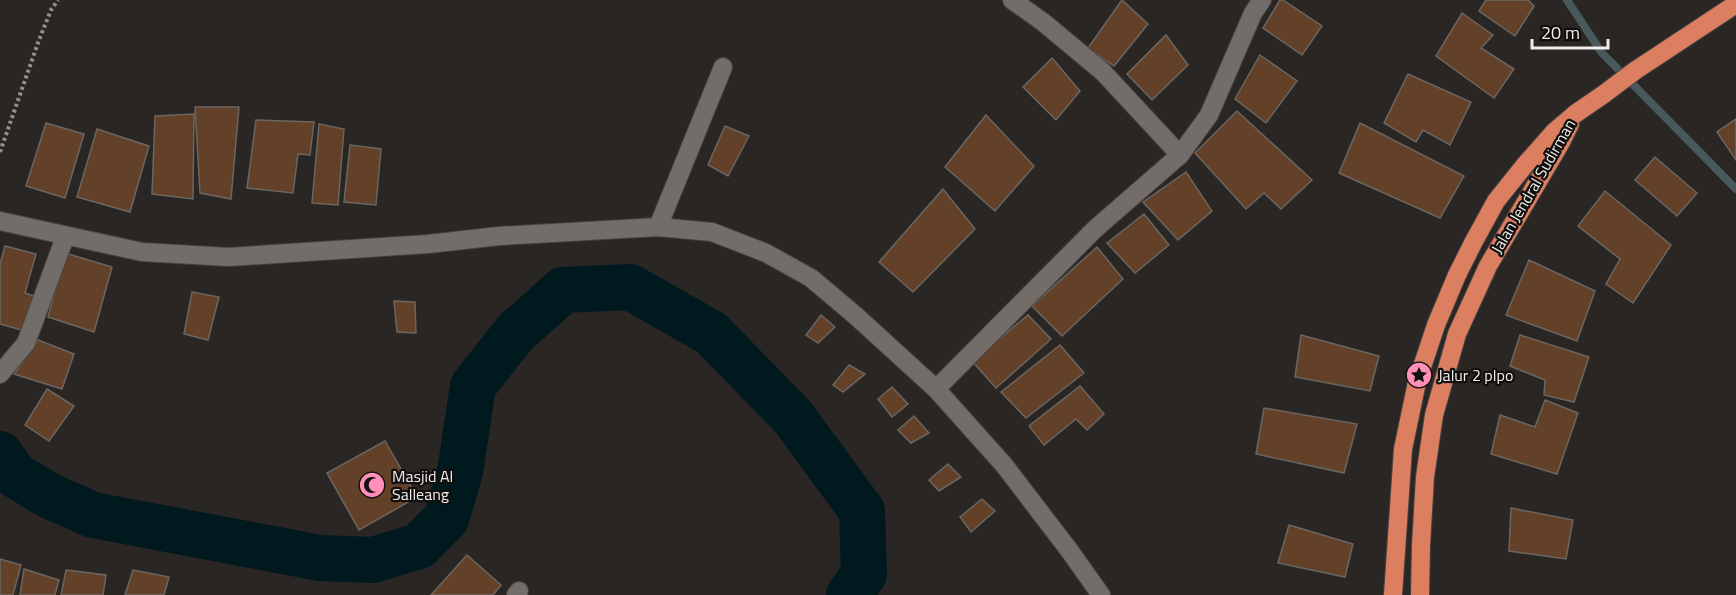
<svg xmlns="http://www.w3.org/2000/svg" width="1736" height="595" font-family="'Titillium Web',sans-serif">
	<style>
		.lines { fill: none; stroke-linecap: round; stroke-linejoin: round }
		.stream { stroke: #48595c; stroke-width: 8 }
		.river { stroke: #00191e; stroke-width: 46 }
		.building { fill: #634128; stroke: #6b6662; stroke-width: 1.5 }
		.minor-casing { stroke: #484442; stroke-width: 20 }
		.trunk-casing { stroke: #484442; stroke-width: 20 }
		.path { stroke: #94918e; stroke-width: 4; stroke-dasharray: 3 3; stroke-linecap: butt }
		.minor { stroke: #726d69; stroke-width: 18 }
		.trunk { stroke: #dc7e60; stroke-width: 18 }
		.labels { text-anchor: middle; stroke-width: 4.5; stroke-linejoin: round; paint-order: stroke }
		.street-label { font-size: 16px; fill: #f0edeb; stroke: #110f0e }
		.poi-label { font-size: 16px; fill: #f0edeb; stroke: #110f0e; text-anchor: start }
	</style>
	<rect width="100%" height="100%" fill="#2a2623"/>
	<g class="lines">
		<path class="stream" d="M1567,0L1602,53L1736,189"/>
		<path class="river" d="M0,454L15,475L48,495L93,515L320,558L373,560L419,546L446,519L460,472L473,386L515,333L563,290L630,287L711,333L793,417L862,511L864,574L849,595"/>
	</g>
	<g class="building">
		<path d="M1122,0L1148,24L1114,66L1088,48Z"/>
		<path d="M1280,0H1283L1322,26L1302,55L1263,28Z"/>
		<path d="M1486,0H1528L1534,6L1515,36L1479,11Z"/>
		<path d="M1462,13L1493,35L1481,48L1514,69L1494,98L1436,56Z"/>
		<path d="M1166,35L1188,65L1152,100L1127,74Z"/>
		<path d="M1260,55L1297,81L1266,123L1235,99Z"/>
		<path d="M1052,58L1080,91L1056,120L1023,87Z"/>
		<path d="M1408,74L1471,102L1450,145L1423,130L1416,142L1384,123Z"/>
		<path d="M195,107H239L231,199L200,193Z"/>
		<path d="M1237,111L1312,180L1281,209L1264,193L1246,209L1195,153Z"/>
		<path d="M194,114L193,199L152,194L155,116Z"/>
		<path d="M986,115L1034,166L995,211L945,167Z"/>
		<path d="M1736,119V160L1717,132Z"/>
		<path d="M256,120L314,122L310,155L298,154L293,193L247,188Z"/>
		<path d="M46,123L84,134L65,198L26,186Z"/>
		<path d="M1360,123L1464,176L1440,218L1339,173Z"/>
		<path d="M319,124L344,129L338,205L312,203Z"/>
		<path d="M725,126L749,136L728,176L708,165Z"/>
		<path d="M97,129L149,146L130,212L77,197Z"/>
		<path d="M350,145L381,149L376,205L344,202Z"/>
		<path d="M1655,157L1697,193L1677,216L1635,180Z"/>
		<path d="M1186,172L1212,211L1178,240L1143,202Z"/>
		<path d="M943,189L975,229L913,292L879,262Z"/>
		<path d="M1605,191L1671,245L1633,303L1606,284L1620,259L1578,226Z"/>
		<path d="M1144,214L1169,245L1135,273L1107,243Z"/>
		<path d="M5,246L36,254L25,293L34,296L25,331L0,324V264Z"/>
		<path d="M1097,247L1123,279L1062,336L1032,306Z"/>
		<path d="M65,253L112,267L94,332L48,317Z"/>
		<path d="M1529,260L1595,291L1577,341L1506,315Z"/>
		<path d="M192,292L219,297L208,340L184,334Z"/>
		<path d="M394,301L415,302L416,333L397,332Z"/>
		<path d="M821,315L835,327L818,343L806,335Z"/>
		<path d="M1028,315L1051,339L996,388L972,361Z"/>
		<path d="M1301,335L1379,356L1370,391L1295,377Z"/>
		<path d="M1520,335L1589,357L1574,402L1544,395L1545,380L1510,366Z"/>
		<path d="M38,340L74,354L62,389L14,374Z"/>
		<path d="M1060,345L1084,373L1026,418L1001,392Z"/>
		<path d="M849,365L865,374L843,392L833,385Z"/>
		<path d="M1080,386L1104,414L1087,430L1076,419L1044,445L1029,426Z"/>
		<path d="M892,387L908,404L892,417L878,399Z"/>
		<path d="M47,389L74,406L49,441L25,425Z"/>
		<path d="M1545,400L1578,413L1557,474L1491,454L1500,415L1535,427Z"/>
		<path d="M1264,408L1357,424L1344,473L1256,454Z"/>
		<path d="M914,416L929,433L911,443L898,430Z"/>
		<path d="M385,441L417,497L359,530L327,473Z"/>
		<path d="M948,464L961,477L939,491L929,480Z"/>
		<path d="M982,499L995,511L971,532L960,517Z"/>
		<path d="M1511,508L1573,520L1566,559L1509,551Z"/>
		<path d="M1289,525L1353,544L1345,577L1278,563Z"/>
		<path d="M467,555L501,585L493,595H431Z"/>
		<path d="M0,559L21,565L13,595H0Z"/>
		<path d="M24,569L59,580L55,595H20Z"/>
		<path d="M66,570L106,575L103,595H61Z"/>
		<path d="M133,570L169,577L164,595H125Z"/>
	</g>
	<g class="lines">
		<g class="minor-casing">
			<g id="minor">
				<path d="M1012,0L1043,22L1103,72L1180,155"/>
				<path d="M0,221L142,252L229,257L428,244L499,236L658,227L712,232L766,253L811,278L856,316L936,389L1004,465L1069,550L1101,595"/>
				<path d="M658,227L723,67"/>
				<path d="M0,374L26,343L65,237"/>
				<path d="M936,389L1095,229L1180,155L1209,115L1253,13L1262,0"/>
				<path d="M516,595L519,591"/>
			</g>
		</g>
		<g class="trunk-casing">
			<g id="trunk">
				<path d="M1393,595L1403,449L1417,382L1436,325L1457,275L1473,243L1496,201L1524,166L1555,131L1575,114L1604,94L1636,70L1736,4"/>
				<path d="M1420,595L1421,545L1425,477L1434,415L1457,334L1488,266L1560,144L1570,124"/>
			</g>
		</g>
		<path class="path" d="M0,152L39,40L51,10L58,0"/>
		<use href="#minor" class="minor"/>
		<use href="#trunk" class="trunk"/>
	</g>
	<defs>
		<g id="sight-disc" transform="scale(1.35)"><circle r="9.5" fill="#ff8eb9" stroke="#110f0e"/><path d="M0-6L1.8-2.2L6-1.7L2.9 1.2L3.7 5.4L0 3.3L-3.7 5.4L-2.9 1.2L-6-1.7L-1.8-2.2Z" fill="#111"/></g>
		<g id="mosque-disc" transform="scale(1.35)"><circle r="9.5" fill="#ff8eb9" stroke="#110f0e"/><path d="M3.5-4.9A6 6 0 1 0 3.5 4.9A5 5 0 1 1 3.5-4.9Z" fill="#111"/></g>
	</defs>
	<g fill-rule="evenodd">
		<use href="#sight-disc" x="1419" y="375"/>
		<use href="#mosque-disc" x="372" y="485"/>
	</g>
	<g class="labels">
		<g class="street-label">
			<text transform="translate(1533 186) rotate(-60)" y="6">Jalan Jendral Sudirman</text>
		</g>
		<g class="poi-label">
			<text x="1438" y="381">Jalur 2 plpo</text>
			<text x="392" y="482">Masjid Al<tspan x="392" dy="18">Salleang</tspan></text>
		</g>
	</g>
	<path d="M1532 39v9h76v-9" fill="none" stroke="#f0edeb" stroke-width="3"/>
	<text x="1541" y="39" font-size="18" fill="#f0edeb" stroke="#110f0e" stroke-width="4.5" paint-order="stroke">20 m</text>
</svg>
